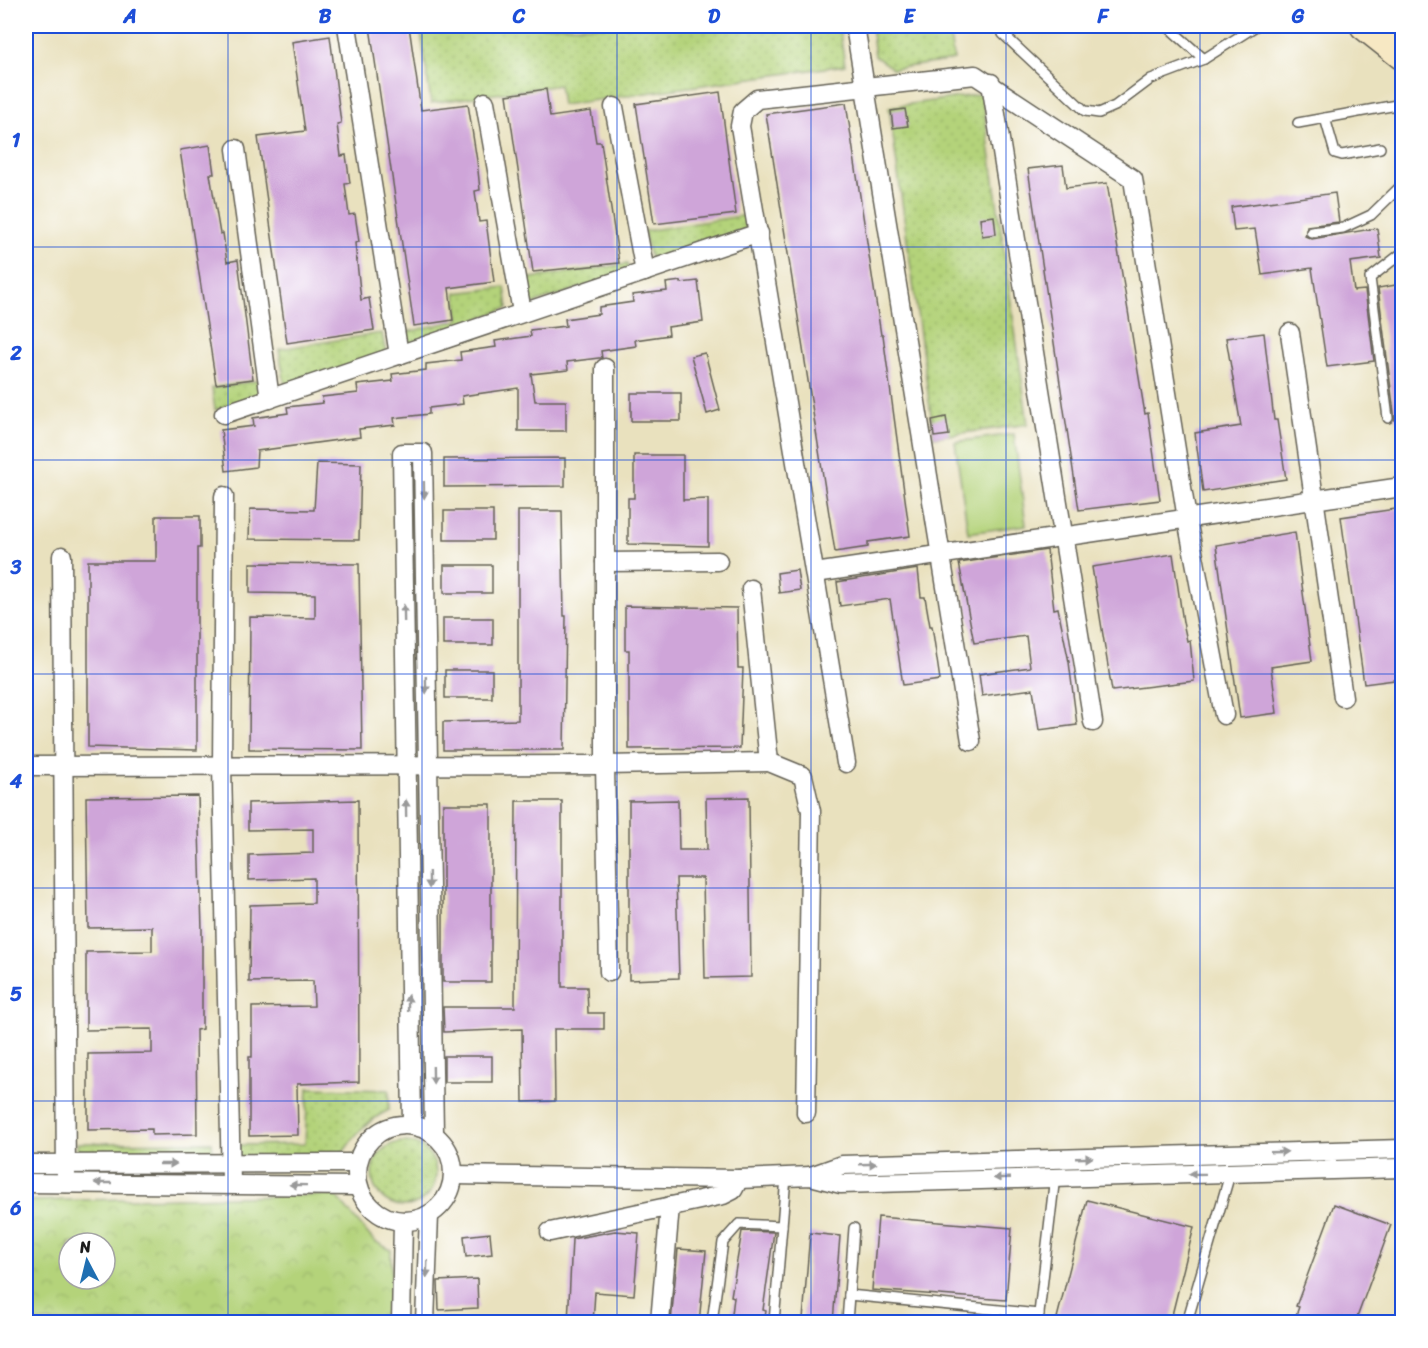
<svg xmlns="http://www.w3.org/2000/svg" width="1428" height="1348" font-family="Sriracha,sans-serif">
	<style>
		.grass { fill: url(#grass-dots); stroke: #68784b; stroke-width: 1.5 }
		.park { fill: url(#park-crowns); stroke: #68784b; stroke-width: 1.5; fill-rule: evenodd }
		.pitch { fill: #b4d37a; stroke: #68784b; stroke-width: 1.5 }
		.building { fill: #cfa5d9 }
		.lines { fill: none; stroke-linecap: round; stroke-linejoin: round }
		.lane-casing { stroke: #646155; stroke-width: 12 }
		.street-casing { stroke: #646155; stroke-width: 21 }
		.secondary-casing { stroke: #646155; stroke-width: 30 }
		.lane { stroke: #fff; stroke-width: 9 }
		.street { stroke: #fff; stroke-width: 18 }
		.secondary { stroke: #f7e8c3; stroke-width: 27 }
		.oneway { fill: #999 }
		.grid { fill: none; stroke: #1d4ed8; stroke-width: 1.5; stroke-opacity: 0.55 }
		.neatline { fill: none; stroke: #1d4ed8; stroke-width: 2 }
		.grid-label { font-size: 20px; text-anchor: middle; font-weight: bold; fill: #1d4ed8 }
	</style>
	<defs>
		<pattern id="grass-dots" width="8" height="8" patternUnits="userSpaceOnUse" patternTransform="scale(1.5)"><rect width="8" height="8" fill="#b4d37a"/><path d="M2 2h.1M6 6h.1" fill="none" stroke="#9ab569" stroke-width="1.8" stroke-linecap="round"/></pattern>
		<pattern id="park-crowns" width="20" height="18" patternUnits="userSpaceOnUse" patternTransform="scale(1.5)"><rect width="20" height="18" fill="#b4d37a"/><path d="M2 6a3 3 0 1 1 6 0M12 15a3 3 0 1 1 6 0" fill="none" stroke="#9ab569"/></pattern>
	</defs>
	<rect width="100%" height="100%" fill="#fff"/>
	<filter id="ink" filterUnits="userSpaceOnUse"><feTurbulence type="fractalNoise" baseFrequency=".0167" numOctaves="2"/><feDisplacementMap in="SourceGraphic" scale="12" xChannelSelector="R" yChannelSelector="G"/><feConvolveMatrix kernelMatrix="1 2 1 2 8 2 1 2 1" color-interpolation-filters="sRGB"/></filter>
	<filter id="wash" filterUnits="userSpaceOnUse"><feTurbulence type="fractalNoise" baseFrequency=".008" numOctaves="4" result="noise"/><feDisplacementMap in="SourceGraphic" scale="24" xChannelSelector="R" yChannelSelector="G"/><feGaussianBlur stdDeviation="1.35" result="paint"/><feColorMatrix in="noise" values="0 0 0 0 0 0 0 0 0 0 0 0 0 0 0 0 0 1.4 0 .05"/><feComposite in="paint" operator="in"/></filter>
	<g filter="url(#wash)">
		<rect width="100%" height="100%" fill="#e9e1be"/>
		<g class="grass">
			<path d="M420,26H839L845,65L562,105L559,85L431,103Z"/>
			<path d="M871,26H948L954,60L893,69L875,56Z"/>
			<path d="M982,94L1028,424L934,437L889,107Z"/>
			<path d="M747,215L750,228L651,262L644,231Z"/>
			<path d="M627,264L630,271L529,305L525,279Z"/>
			<path d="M505,287L508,308L408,344L407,332L459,320L456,293Z"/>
			<path d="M382,333L386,354L285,385L279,349Z"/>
			<path d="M261,380L265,393L215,410L212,388Z"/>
			<path d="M308,1088L389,1090V1110C364,1122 353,1137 339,1159H237L239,1145L305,1144Z"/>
			<circle cx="404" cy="1174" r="32"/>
			<path d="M212,1142L213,1158L77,1159V1143Z"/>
		</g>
		<path class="park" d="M335,1195L374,1241L391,1250V1322H26V1201ZM69,1243H105V1279H69Z"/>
		<path class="pitch" d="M1014,434L1026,525L968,533L955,442Z"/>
		<g id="blocks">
			<g class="building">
				<path d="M383,26H409L421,110L468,104L477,161L480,190L475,191L479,222L486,221L494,282L449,288L453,320L414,326L370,27Z"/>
				<path d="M330,36L341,123L337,124L341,156L346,155L350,183L345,184L349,215L355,214L359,242L355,243L361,300L369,298L374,330L287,343L258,137L305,131L292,42Z"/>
				<path d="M546,89L550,117L591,111L596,142H601L619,263L533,272L507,95Z"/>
				<path d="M720,92L736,214L654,224L636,104Z"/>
				<path d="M846,103L881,335H883L910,536L868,542V547L835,552L766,114Z"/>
				<path d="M905,109L908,126L893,128L891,111Z"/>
				<path d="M210,145L214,174H210L220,234L223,233L227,262L238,260L253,379L216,384L180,150Z"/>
				<path d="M1063,165L1066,188L1107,183L1145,414L1148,413L1160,500L1079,510L1028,169Z"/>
				<path d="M1335,193L1339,222L1307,226L1305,236L1312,239L1377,228L1381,258L1350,262L1354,291L1365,290L1374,361L1327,367L1312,268L1262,275L1255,229L1234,231L1231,207Z"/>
				<path d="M994,216L996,234L982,236L980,218Z"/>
				<path d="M681,281V283L698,281L703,322L668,327L669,335L635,340L636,346L601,351L602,358H599L567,362L568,370L531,374L535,401H566V431H518V388L462,396L463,404L429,408V414L394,418L395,425L359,429L360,437L257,451L256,467L226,471L221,430L254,426L253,418L288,413L287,407L323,403L322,397L358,393L357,385L393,381L392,374L426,370V364L461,360L460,352L496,347L495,341L531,336L530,330L566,326L565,319L599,314V307L633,302L632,295L667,291L666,283Z"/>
				<path d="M1402,284V420H1395L1378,288Z"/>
				<path d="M1264,333L1274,420H1277L1286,479L1203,492L1195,433L1241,426L1226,338Z"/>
				<path d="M705,353L720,410L707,414L691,356Z"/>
				<rect x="631" y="393" width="50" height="28"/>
				<path d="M946,417L949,435L934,437L932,420Z"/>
				<path d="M634,455H683V500L708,499V546L628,544V498H634Z"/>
				<path d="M565,458V486L444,487V459Z"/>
				<path d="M317,463L361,464L359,540L249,539L250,509L314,510Z"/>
				<path d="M1402,508V679L1364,684L1341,517Z"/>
				<rect x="444" y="511" width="49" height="29"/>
				<path d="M518,511H562L564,616H566L564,750H443V722L518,720Z"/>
				<path d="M156,516H200V548H197V750L88,747V561H156Z"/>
				<path d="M1295,532L1312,661L1271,667L1277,713L1240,718L1216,545Z"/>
				<path d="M1047,550L1054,609L1058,608L1069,662L1077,725L1039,730L1033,689L982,696L979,674L1030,667L1026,636L974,643L959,563Z"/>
				<path d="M1173,554L1183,622L1187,641L1190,640L1194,681L1112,691L1092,567Z"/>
				<path d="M250,563L359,564L362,750L249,749L250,617L315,618V594L250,593Z"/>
				<rect x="444" y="565" width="48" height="28"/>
				<path d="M918,569L921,597H925L930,626H932L940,680L903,685L890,599L840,606L837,582Z"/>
				<path d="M797,570L800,590L779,593L777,573Z"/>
				<path d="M625,606L737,608L738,668H743L740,748L629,749V650H625Z"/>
				<rect x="443" y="618" width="50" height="27"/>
				<rect x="445" y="670" width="47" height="28"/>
				<path d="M198,796L202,930V1029L196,1030L197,1134L152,1135V1129L88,1130V1054L152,1053V1029L86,1030V952L152,951V927L88,928L86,797Z"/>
				<path d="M749,797L751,977L705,978L703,878H676L679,978L629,980V801L678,800L679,850H707L706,798Z"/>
				<path d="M358,800L359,1082L297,1084L298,1135L249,1136V1057H252V1007L314,1006L313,981L249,982L250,905L314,903V878L249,880V855L313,853V829L248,830V803Z"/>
				<path d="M516,801H562V987H587L588,1013H604V1029H554L555,1101L523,1102L522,1029L444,1032L443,1007H515Z"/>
				<rect x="443" y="804" width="48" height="178"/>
				<rect x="444" y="1056" width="48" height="26"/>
				<path d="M1087,1200L1194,1227L1170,1323H1075L1057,1318Z"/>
				<path d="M1334,1204L1391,1225L1355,1323H1293L1299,1307L1296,1306Z"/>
				<path d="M878,1217L1012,1228L1006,1300L872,1290Z"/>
				<path d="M615,1231L639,1233L634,1295L595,1292L593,1323H568L572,1239Z"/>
				<path d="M742,1231L774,1232L763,1310L766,1311L764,1323H731L734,1297L731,1296Z"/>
				<path d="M490,1233L492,1254L466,1257L464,1236Z"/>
				<path d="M810,1233L840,1236L833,1322L803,1319Z"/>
				<path d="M678,1249L706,1251L699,1323H671Z"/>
				<path d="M477,1279L478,1308L439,1310L438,1281Z"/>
			</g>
		</g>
	</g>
	<g filter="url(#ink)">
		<use href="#blocks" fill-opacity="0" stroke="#646155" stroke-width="1.5"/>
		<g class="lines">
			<g class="lane-casing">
				<g id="lane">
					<path d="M1001,26L1003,34L1085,111L1099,113L1115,106L1151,79L1204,59L1256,26"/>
					<path d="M1167,26L1204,59"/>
					<path d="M1325,118L1335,153L1342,155L1380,148"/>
					<path d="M1298,123L1402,104"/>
					<path d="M1311,232L1343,228L1371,215L1402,185"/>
					<path d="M1388,418L1370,278L1402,253"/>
					<path d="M849,1295L1039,1314"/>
					<path d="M712,1322L723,1242L739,1224L782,1226L786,1177"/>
					<path d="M774,1322L782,1226"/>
					<path d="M847,1322L854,1228"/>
					<path d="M1038,1322L1055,1176"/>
					<path d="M1187,1322L1230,1174"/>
				</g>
			</g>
			<g class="street-casing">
				<g id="street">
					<path d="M347,26L399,355"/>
					<path d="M855,26L971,741"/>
					<path d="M991,83L1093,722"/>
					<path d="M485,102L522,312"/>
					<path d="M614,107L645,272"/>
					<path d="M236,149L270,399"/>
					<path d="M1290,333L1343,697"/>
					<path d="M605,368V765L609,972"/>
					<path d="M224,414L759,233"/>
					<path d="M224,496L222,766L231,1183"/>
					<path d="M62,556L66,1183"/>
					<path d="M605,562L718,561"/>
					<path d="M815,573L1402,487"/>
					<path d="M751,589L769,762L803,776L811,811L806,1113"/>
					<path d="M846,763L740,126L743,111L757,99L975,75L1133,179L1187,519L1224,715"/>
					<path d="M26,766L605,765L769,762"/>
					<path d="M412,1124L402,453H423L434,1133"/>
					<circle cx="405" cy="1173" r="48"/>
					<path d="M26,1164L356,1163"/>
					<path d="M454,1175L739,1179L811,1176L841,1184L1402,1168"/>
					<path d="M811,1176L842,1165L1402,1149"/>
					<path d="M26,1183L357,1186"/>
					<path d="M550,1232L723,1195L733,1190L739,1179"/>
					<path d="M401,1322L403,1222"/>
					<path d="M425,1322L429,1215"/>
					<path d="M660,1322L670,1206"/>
				</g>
			</g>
			<g class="secondary-casing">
				<path id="secondary" d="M1364,26L1402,56"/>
			</g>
			<use href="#lane" class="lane"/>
			<use href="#street" class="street"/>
			<use href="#secondary" class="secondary"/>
		</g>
		<defs><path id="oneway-solid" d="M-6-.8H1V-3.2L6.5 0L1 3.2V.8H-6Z" transform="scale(1.5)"/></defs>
		<g class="oneway">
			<use href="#oneway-solid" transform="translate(424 490) rotate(89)"/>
			<use href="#oneway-solid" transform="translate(404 613) rotate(-91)"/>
			<use href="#oneway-solid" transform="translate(426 685) rotate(89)"/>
			<use href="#oneway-solid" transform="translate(406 808) rotate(-91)"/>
			<use href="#oneway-solid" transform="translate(429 880) rotate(89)"/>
			<use href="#oneway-solid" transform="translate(408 1003) rotate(-91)"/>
			<use href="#oneway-solid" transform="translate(433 1075) rotate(89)"/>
			<use href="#oneway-solid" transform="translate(1279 1152) rotate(-2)"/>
			<use href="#oneway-solid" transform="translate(1084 1158) rotate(-2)"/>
			<use href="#oneway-solid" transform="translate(168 1164)"/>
			<use href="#oneway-solid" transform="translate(868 1164) rotate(-2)"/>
			<use href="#oneway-solid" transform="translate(1197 1174) rotate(179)"/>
			<use href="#oneway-solid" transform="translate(1002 1178) rotate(178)"/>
			<use href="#oneway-solid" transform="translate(103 1183) rotate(-180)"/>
			<use href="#oneway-solid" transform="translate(298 1185) rotate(-179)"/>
			<use href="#oneway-solid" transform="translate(427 1269) rotate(92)"/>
		</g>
	</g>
	<path class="grid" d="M228,26V1322M422,26V1322M617,26V1322M811,26V1322M1006,26V1322M1200,26V1322M26,247H1402M26,460H1402M26,674H1402M26,888H1402M26,1101H1402"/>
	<rect width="1428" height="1348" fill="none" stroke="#fff" stroke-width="66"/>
	<g transform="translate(87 1261) rotate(353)"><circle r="28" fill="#ffffff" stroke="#a4a4a4" stroke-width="1.5"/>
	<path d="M0-4.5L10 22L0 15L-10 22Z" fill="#1f6fb2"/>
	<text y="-9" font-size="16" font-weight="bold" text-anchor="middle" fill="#1c1c1c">N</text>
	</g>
	<rect x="33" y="33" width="1362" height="1282" class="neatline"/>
	<g class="grid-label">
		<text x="130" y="23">A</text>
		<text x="325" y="23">B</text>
		<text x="519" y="23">C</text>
		<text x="714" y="23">D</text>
		<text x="909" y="23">E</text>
		<text x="1103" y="23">F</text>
		<text x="1298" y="23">G</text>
		<text x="16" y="147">1</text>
		<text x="16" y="360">2</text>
		<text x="16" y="574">3</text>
		<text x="16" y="788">4</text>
		<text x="16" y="1001">5</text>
		<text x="16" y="1215">6</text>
	</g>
</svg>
